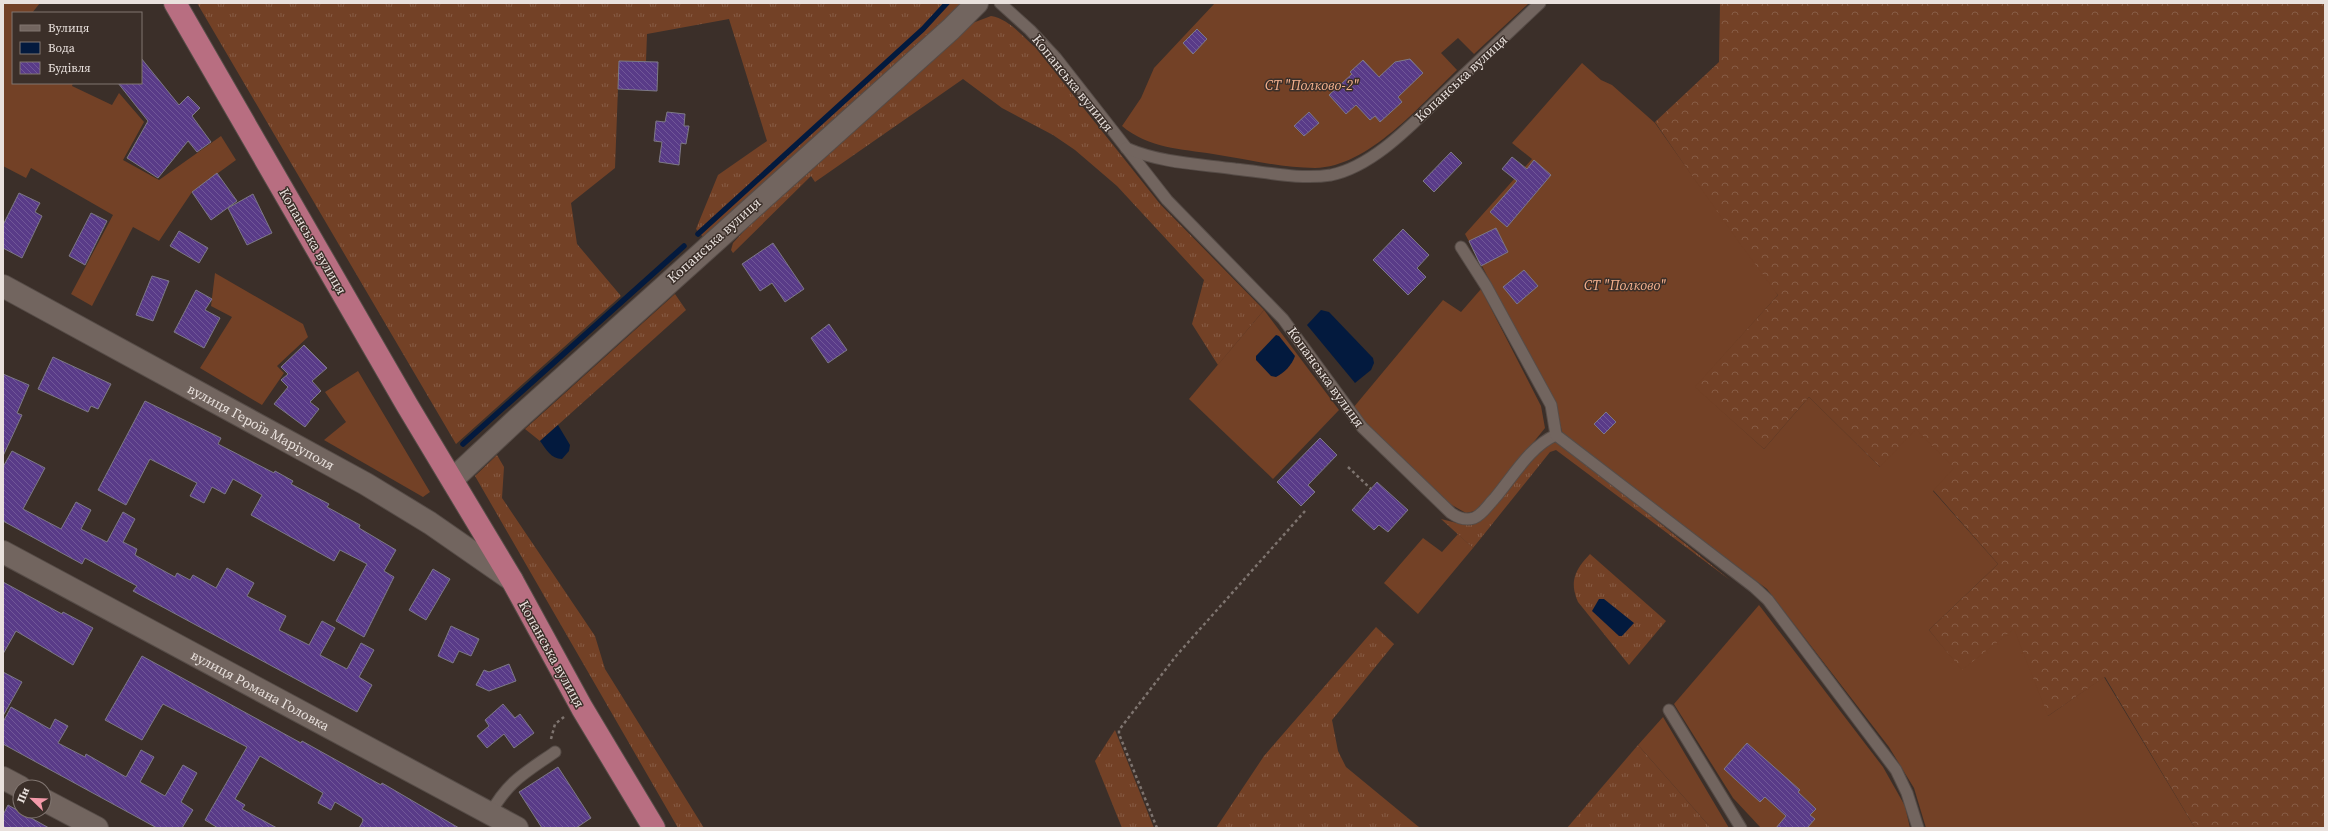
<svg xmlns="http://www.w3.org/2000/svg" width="2328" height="831" font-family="'Source Serif 4',serif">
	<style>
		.grass { fill: url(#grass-tufts) }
		.forest { fill: url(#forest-crowns) }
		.garden { fill: #734126 }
		.water { fill: #031a3e }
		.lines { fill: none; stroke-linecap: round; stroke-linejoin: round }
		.stream { stroke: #031a3e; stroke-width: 5.5 }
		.building { fill: url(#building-back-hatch); stroke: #7d7986 }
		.lane-casing { stroke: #564c47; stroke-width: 13 }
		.street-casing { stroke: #564c47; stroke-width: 24 }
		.highway-casing { stroke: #564c47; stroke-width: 24 }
		.path { stroke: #7e746f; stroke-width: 2.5; stroke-dasharray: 3 3; stroke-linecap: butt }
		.lane { stroke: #72655f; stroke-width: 11 }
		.street { stroke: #72655f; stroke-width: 22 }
		.highway { stroke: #b86e81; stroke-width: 22 }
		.labels { text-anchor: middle; stroke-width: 3; stroke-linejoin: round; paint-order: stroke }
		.street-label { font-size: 14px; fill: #e9e1dd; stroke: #3b2f29 }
		.park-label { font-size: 14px; font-style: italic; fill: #f6b28f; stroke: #3b2f29 }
	</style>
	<defs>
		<pattern id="grass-tufts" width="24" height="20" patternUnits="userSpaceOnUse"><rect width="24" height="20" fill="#734126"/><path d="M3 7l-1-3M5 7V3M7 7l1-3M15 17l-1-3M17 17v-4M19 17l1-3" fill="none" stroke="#875c45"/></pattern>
		<pattern id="forest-crowns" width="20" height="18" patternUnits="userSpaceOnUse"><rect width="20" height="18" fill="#734126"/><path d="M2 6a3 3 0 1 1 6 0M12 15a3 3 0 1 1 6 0" fill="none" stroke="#875c45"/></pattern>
		<pattern id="building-back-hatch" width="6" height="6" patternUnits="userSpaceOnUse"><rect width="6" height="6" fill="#593b88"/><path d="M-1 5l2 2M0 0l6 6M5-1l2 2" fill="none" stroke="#715798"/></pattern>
	</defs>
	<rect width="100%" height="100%" fill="#3b2f29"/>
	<g class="grass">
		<path d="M197,3H963L704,238L696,229L718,175L767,141L729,19L647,34L646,61H619L615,168L571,203L577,244L621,296L456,444Z"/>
		<path d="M991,16C1009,19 1022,36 1035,47L1160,204L1264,310L1218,365L1192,324L1204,280L1117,186L1075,150L1053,135L1002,108L963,79L815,182L811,176L733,253L731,250L733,243L756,218L970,24Z"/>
		<path d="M675,294L686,310L540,441L525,429Z"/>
		<path d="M1557,442L1567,448L1730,580L1556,450L1550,452L1473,548L1441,519L1461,524L1477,523L1539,451L1551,443Z"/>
		<path d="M497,455L504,467L502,498L595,636L605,669L704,828H678L475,476Z"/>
		<path d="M1590,554L1666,621L1629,665L1578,602C1569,581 1575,570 1590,554Z"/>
		<path d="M1376,627L1394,644L1332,720L1338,751L1346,767L1420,828H1216L1264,756Z"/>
		<path d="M1115,730L1154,828H1122L1095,761Z"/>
		<path d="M1638,745L1711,828H1567Z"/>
	</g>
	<path class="forest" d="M1720,3H2325V828H2195L2105,677L2048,716L1961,670L1929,630L1998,564L1933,490L1953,468L1880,467L1809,397L1764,449L1694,387L1778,295L1758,273L1655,122L1719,62Z"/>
	<g class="garden">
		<path d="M3,3H40L32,13H13V83H73L72,86L112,105L119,93L144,122L123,160L159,180L221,136L236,160L192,192L159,241L133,227L92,306L71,294L113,215L31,168L26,178L3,166Z"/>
		<path d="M1215,3H1529L1474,54L1458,38L1441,53L1457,70C1421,104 1369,167 1315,168C1281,168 1247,159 1213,154C1181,149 1148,148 1122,126L1141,98L1154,68Z"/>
		<path d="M1582,63L1601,80L1612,85L1655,123L1741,245L1778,295L1695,387L1764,449L1809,397L1880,467L1916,429L1954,468L1933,491L1998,564L1929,630L1962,670L2014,629L2048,716L2104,677L2195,828H1926L1914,788L1889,747L1767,589L1563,435L1554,402L1465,234L1532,159L1512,143Z"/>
		<path d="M215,273L303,324L308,337L277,366L284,373L262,405L200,368L232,317L211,306Z"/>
		<path d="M1481,289L1541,406L1545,428L1482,506L1475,511L1466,513L1450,504L1370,428L1353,408L1443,300L1461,312Z"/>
		<path d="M1264,310L1339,410L1273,479L1189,399Z"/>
		<path d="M358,371L430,492L423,497L324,440L346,422L325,392Z"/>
		<path d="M1458,534L1473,548L1418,614L1384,583L1423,538L1442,552Z"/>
		<path d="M1759,605L1883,767L1905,806L1910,828H1761L1733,798L1674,704Z"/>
		<path d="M1663,717L1729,828H1711L1638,745Z"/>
	</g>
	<g class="water">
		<path d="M1321,310L1329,312L1373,358L1374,363L1371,370L1355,383L1307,325Z"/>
		<path d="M1276,335L1279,336L1295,356C1292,365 1284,373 1276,377L1271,376L1256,360V356Z"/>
		<path d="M558,425L570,445L569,451L562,459C551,459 546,449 540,441Z"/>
		<path d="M1599,599H1604L1634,623L1622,636H1619L1592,611Z"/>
	</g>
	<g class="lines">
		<g class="stream">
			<path d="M698,234L923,29L947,3"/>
			<path d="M463,444L684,246"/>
		</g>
	</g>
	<g class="building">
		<path d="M1197,29L1207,39L1193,54L1183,43Z"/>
		<path d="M141,58L179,105L188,96L200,108L192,116L211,142L197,152L188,141L158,178L127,158L148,121L118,83H141Z"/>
		<path d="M1410,59L1423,73L1398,97L1402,102L1380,122L1375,116L1370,120L1356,105L1346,114L1329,95L1352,74L1350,72L1363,60L1379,77L1395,62Z"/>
		<path d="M619,61L658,62L657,91L618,89Z"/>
		<path d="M667,112L685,114L684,126H689L686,144L681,143L679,165L659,162L662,142L654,141L656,121L665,122Z"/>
		<path d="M1309,112L1319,123L1304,136L1294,126Z"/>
		<path d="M1451,152L1462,163L1434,192L1423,181Z"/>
		<path d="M1512,157L1527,169L1534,160L1551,175L1507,227L1490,212L1517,181L1502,169Z"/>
		<path d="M217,173L237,201L211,220L192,192Z"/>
		<path d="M19,193L40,203L35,212L42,216L22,258L3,248V225Z"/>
		<path d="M253,194L272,233L247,245L228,208Z"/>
		<path d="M91,213L107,221L85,265L69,256Z"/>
		<path d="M1496,228L1508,252L1481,266L1469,241Z"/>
		<path d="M1403,229L1429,255L1417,268L1426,277L1408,295L1373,260Z"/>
		<path d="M179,231L208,248L199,263L170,246Z"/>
		<path d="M773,243L804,289L785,302L772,283L760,291L742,264Z"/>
		<path d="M1524,270L1538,286L1517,304L1503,287Z"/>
		<path d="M152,276L169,281L153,321L136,315Z"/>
		<path d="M196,290L212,299L205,310L220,318L204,348L174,332Z"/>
		<path d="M829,324L847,350L828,363L811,338Z"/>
		<path d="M304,345L327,368L312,381L321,391L310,402L319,409L305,427L274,404L288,387L281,380L288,374L281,367Z"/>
		<path d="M53,357L111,384L98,409L91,406L88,412L38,389Z"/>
		<path d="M3,374L29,385L17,413L22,415L3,456Z"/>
		<path d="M145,401L221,438L218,444L274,473L275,471L293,481L291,484L329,504L327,507L360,525L359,528L396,550L384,571L394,577L364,637L336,621L367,564L340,550L334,561L251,515L262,495L233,479L225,494L212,487L204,503L190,496L197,483L150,459L126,505L98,490Z"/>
		<path d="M1606,412L1616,422L1604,434L1594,424Z"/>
		<path d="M1320,438L1337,455L1308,485L1315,492L1301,506L1277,482Z"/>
		<path d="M12,451L45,468L23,509L61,529L76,502L91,510L81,529L107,542L123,512L135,519L123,542L137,549L135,555L175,577L177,573L190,580L193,575L216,588L227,568L254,583L247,596L286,616L279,630L309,645L322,621L335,628L320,655L347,669L361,643L374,650L359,677L372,685L357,712L133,591L137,586L85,558L82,564L3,521V467Z"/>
		<path d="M1377,482L1408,510L1388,532L1379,525L1374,530L1352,510Z"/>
		<path d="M433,569L450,579L426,620L409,610Z"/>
		<path d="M3,582L62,614L63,612L93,628L73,665L16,631L3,654Z"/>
		<path d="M451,626L479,639L471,656L459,651L453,663L438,656Z"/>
		<path d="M142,656L301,743L302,741L381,785L382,783L459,828H359L363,821L362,818L335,802L331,810L318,803L323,793L260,756L235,799L245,805L242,809L277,828H218L205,820L247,747L163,704L142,740L105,720Z"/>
		<path d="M509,664L516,681L489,691L476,685L484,670L489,672Z"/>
		<path d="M3,672L22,682L3,716Z"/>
		<path d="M503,704L515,718L520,714L534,733L514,748L504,734L487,748L477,736L489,726L485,720Z"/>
		<path d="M11,707L50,729L55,719L68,726L58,743L85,757L86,754L126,777L141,750L154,757L140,782L165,796L183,765L197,773L181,802L193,810L182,828H157L3,744V722Z"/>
		<path d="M1747,743L1800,790L1798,792L1816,809L1810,815L1815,819L1807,828H1776L1786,816L1765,797L1760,802L1724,769Z"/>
		<path d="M558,767L591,818L576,828H542L519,792Z"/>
		<path d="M8,805L49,828H3V815Z"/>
	</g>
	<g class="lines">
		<g class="lane-casing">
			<g id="lane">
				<path d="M1000,3L1030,30L1056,58L1167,200L1283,319L1362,427L1451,513C1458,518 1465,521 1474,518C1482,515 1488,505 1494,499C1512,478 1530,446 1556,435"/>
				<path d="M1126,148C1161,163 1198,164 1235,169C1266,172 1300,180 1331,175C1376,166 1418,118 1450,88C1480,60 1510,31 1540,3"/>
				<path d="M1461,247L1486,286L1551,405L1556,435L1754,587L1768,600L1896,770L1907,793L1918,828"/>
				<path d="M1669,710L1741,828"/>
				<path d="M490,814C508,781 525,773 555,752"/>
			</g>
		</g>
		<g class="street-casing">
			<g id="street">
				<path id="s1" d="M3,286L366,484L430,523L512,580"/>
				<path d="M453,479L514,422L951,29L977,3"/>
				<path id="s2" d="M3,552L517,828"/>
				<path d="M3,778L20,787"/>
				<path d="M44,800L97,828"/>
			</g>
		</g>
		<g class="highway-casing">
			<path id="highway" d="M175,3L407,405L512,580L582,708L654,828"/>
		</g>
		<g class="path">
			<path d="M1348,467L1371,489"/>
			<path d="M551,739L555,724L564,717"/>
			<path d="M1157,828L1119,734V730L1176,656L1305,511"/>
		</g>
		<use href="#lane" class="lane"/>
		<use href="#street" class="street"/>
		<use href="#highway" class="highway"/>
	</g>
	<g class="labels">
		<g class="street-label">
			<text transform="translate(1461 78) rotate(-43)" y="5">Копанська вулиця</text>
			<text transform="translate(1073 83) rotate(51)" y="5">Копанська вулиця</text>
			<text transform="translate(714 240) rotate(-42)" y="5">Копанська вулиця</text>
			<text transform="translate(313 241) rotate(60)" y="5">Копанська вулиця</text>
			<text transform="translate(1326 377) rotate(54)" y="5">Копанська вулиця</text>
			<text dy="5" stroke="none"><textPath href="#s1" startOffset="294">вулиця Героїв Маріуполя</textPath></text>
			<text transform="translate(552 654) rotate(61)" y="5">Копанська вулиця</text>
			<text dy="5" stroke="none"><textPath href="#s2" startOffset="292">вулиця Романа Головка</textPath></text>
		</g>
		<g class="park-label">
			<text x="1312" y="90">СТ "Полково-2"</text>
			<text x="1625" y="290">СТ "Полково"</text>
		</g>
	</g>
	<rect width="2328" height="831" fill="none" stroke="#e9e1dd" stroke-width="8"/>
	<rect x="12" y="12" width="130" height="72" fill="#3b2f29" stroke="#817671"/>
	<rect x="20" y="25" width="20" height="6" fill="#72655f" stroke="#817671"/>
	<text x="48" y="32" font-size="12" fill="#e9e1dd">Вулиця</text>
	<rect x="20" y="42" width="20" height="12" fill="#031a3e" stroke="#817671"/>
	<text x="48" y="52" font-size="12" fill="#e9e1dd">Вода</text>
	<rect x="20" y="62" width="20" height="12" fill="url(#building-back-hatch)" stroke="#817671"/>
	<text x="48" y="72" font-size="12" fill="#e9e1dd">Будівля</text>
	<g transform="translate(32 799) rotate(293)"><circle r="19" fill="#3b2f29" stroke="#817671"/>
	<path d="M0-3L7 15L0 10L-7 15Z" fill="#f39aaa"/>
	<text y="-6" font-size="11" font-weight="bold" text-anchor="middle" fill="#e9e1dd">Пн</text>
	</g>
</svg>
